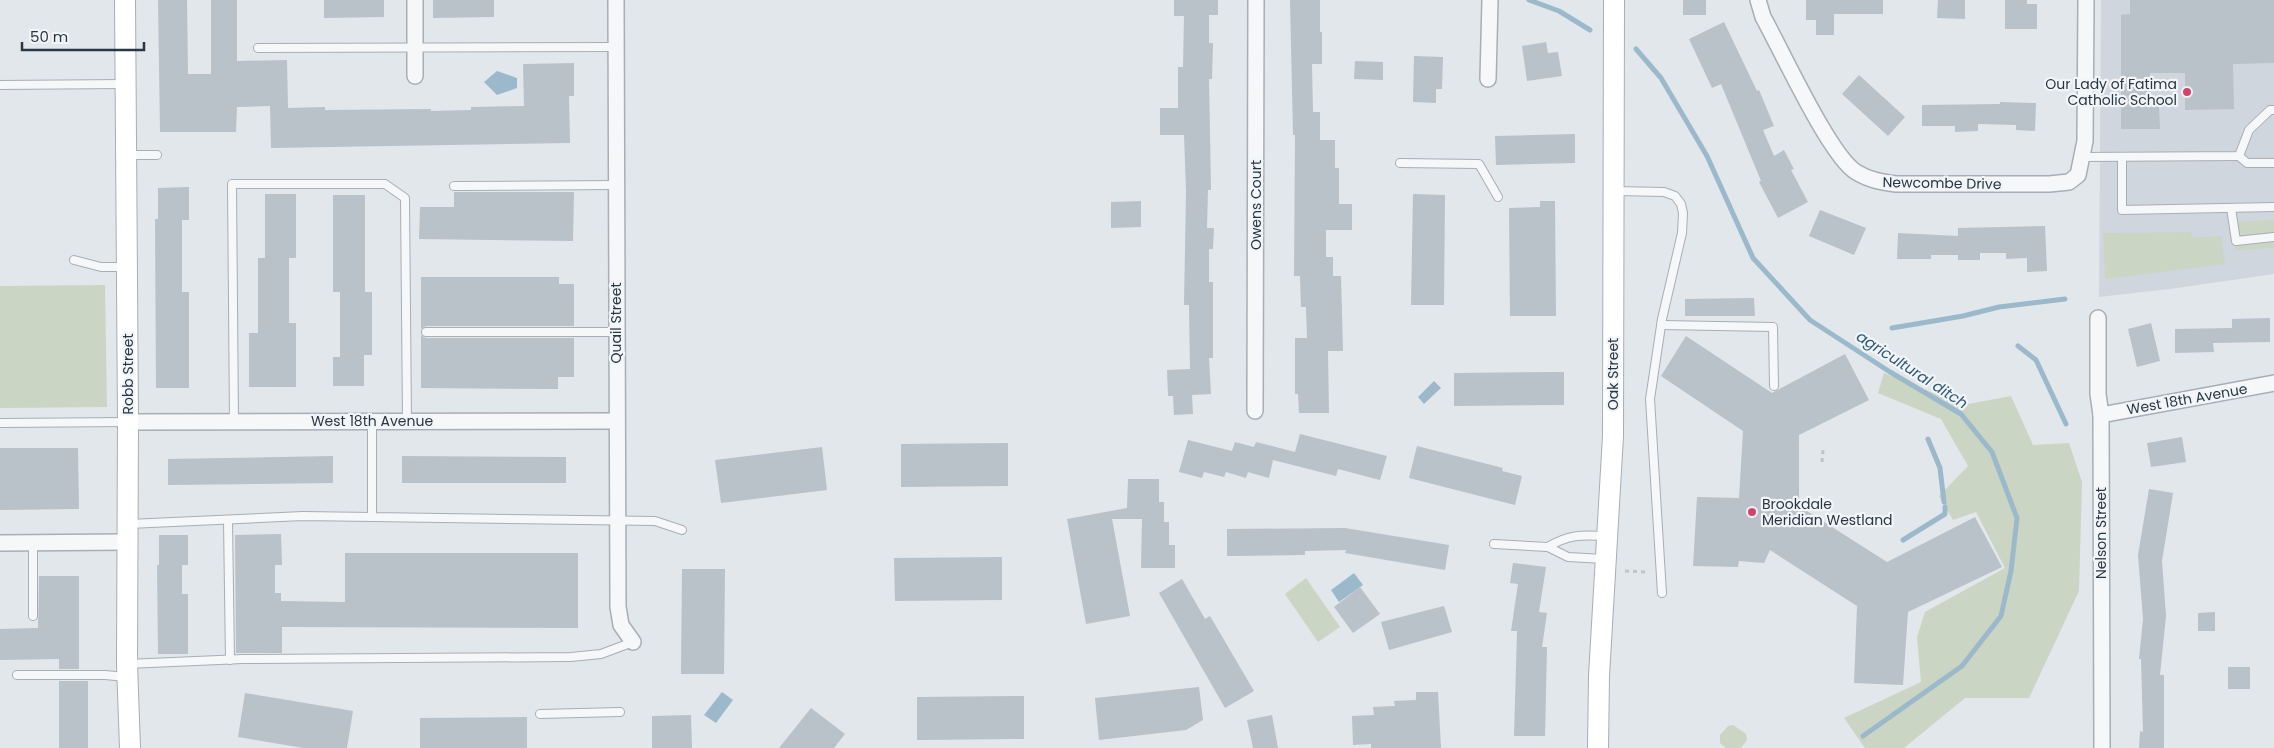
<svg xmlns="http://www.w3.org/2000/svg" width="2274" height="748" font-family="Poppins,sans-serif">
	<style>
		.built { fill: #d0d6dd }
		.green { fill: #cad5c3 }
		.water { fill: #9cb9cc }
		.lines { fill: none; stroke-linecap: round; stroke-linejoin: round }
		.stream { stroke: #9cb9cc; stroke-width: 5 }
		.building { fill: #b9c1c9 }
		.lane-casing { stroke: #a7aeb6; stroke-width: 10 }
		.street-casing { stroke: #a7aeb6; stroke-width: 18 }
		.secondary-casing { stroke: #a7aeb6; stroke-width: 22 }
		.path { stroke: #c0c5ca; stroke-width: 3; stroke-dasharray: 4 4; stroke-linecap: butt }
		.lane { stroke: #f5f7f9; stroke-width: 8 }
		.street { stroke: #f5f7f9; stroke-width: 15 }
		.secondary { stroke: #fff; stroke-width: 20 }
		.poi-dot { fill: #d5436a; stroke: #f2f5f8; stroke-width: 2 }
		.labels { text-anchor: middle; stroke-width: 4.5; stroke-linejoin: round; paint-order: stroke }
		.poi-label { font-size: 14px; fill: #293644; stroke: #f2f5f8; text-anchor: end }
		.street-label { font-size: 14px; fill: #293644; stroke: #f2f5f8 }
		.water-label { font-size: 15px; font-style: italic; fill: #315b7a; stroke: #f2f5f8 }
	</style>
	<rect width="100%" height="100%" fill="#e2e7eb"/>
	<path class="built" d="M2101,0H2274V274L2170,289L2099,297Z"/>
	<g class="green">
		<path d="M2274,220V248L2235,250L2234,222Z"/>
		<path d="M2191,232L2192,238L2221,236L2225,264L2105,279L2103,233Z"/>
		<path d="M105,285L107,407L0,408V286Z"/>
		<path d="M1884,373L1963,405L2011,396L2033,445L2069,443L2082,482L2079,591L2029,698H1965L1904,748H1865L1844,718L1921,682L1917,637L1925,612L2005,568L1976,512L1953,520L1939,496L1968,466L1941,419L1878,393Z"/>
		<path d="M1306,578L1340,627L1318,642L1285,594Z"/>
		<path d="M1733,725L1746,734L1747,740L1741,748H1726L1720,743V735L1728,726Z"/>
	</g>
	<g class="water">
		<path d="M497,71L517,78V88L497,95L484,82Z"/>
		<path d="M1434,381L1441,388L1424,404L1418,397Z"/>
		<path d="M1354,573L1363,585L1339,602L1331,590Z"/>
		<path d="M722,692L733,700L716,723L704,715Z"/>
	</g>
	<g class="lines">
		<g class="stream">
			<path d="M1529,0L1559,11L1590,30"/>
			<path d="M1636,49L1661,78L1707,156L1753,258L1810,320L1890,372L1961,414L1992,452L2017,518L2011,571L2001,616L1962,666L1863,736"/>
			<path d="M1892,328L1963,316L1999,307L2065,299"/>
			<path d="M2018,346L2036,360L2066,424"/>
			<path d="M1928,439L1940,468L1944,502"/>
			<path d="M1903,540L1945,514V507"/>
		</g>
	</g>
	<g class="building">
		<path d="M158,0H187L188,74H211V0H237V61L287,60L288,108L325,107V110L431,109V111L471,110V107L524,106L523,64L574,63V96H569L570,143L271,148L270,106L237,107L236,132H160Z"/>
		<path d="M324,0H384V17L324,18Z"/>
		<path d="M433,0H494V17L433,18Z"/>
		<path d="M1174,0H1218V15H1209V43H1213L1212,79H1209L1211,190H1208L1207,228H1214L1213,249H1209V282H1213V358H1209L1211,394L1192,395L1193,414L1174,415L1173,396H1168L1167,370L1190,369L1189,305H1184L1186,191L1184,135H1160V108H1178V67H1183L1184,16H1174Z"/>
		<path d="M1290,0H1320V32H1322V64H1312L1313,112H1320V140H1335V168H1339V204H1352V230H1326V257H1333V276H1341L1343,351H1328L1329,413H1299L1298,394H1295V338H1307L1306,307H1301L1300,276H1294L1295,135H1293Z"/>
		<rect x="1683" y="0" width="23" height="15"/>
		<path d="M1806,0H1883V14H1834V35H1816V20H1806Z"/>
		<path d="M1938,0H1965V19L1937,18Z"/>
		<path d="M2005,0H2027V4H2037V29H2005Z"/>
		<path d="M2130,0H2274V63L2233,64L2234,109L2185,110V73H2150L2151,107H2159L2160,129H2121V15L2130,14Z"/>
		<path d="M1724,22L1757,91L1759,90L1774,126L1763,130L1774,156L1784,150L1794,169L1791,170L1808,202L1778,218L1759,182L1761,181L1721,84L1712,88L1689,39Z"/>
		<path d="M1546,42L1548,53L1558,52L1562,76L1527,81L1522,46Z"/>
		<path d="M1414,56L1443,57L1442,89H1436V103L1413,102Z"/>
		<path d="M1355,61L1383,62V80L1354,79Z"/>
		<path d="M1859,75L1905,117L1888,136L1842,94Z"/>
		<path d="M2000,102L2036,103L2035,131L2016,130V125L1978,124V131L1955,132V126H1922V105L2000,104Z"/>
		<path d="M1575,134V163L1496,165L1495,136Z"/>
		<path d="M189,187V220H182V292H189V388H156L155,219H158V188Z"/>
		<path d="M454,192H574L573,241L419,239L420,207H454Z"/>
		<path d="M265,194H296V258H289V323H296V387H249V333H258V258H265Z"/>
		<path d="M1413,194L1445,195L1444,305H1411Z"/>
		<path d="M333,195H365V292H372V355H364V386H333V357H340V292H333Z"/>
		<path d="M1141,201V227L1111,228V202Z"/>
		<path d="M1540,201H1555L1556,316H1510L1509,208L1540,207Z"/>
		<path d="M1820,210L1866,228L1854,255L1809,236Z"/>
		<path d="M2045,226L2047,271L2027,272V258L2006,259V253H1980V260H1958V255H1931V259H1897L1898,233L1958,236V228Z"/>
		<path d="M421,277H559V284H574V326H426L421,329Z"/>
		<path d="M1754,298L1755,316H1685V299Z"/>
		<path d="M2270,318V342L2213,343L2214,352L2175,353V329L2232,328V319Z"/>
		<path d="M2151,323L2160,361L2137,367L2128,329Z"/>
		<path d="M421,335L426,338H574V377H558V389L421,388Z"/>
		<path d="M1686,336L1772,393L1845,354L1869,400L1799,435V506L1887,562L1975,517L2002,567L1908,612L1903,685L1854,683L1857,606L1770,550L1764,563L1739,561L1738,567L1693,566L1697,497L1739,498L1743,431L1661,376Z"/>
		<path d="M1564,372V405L1454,406V373Z"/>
		<path d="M1300,434L1387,456L1380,480L1338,469L1336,476L1273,460L1269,478L1248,472L1246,478L1226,472L1224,477L1204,472L1202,478L1179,472L1188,440L1232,451L1235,442L1254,447L1256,442L1295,452Z"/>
		<path d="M2182,437L2186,462L2151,467L2147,443Z"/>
		<path d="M1008,443V486L901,487V444Z"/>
		<path d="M1417,446L1503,468L1502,471L1522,476L1515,505L1409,478Z"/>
		<path d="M822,447L827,490L721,503L715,460Z"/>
		<path d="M0,448H78L79,509L0,510Z"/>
		<path d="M333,456V483L168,485V459Z"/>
		<path d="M402,456L566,457V483H402Z"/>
		<path d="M1128,479H1159V502H1164V522H1169V545H1175V568H1141L1142,519H1112L1130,616L1086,624L1067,519L1127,508Z"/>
		<path d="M2149,489L2173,493L2162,561L2166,616L2160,675H2164V748H2139L2140,731L2143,732L2141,659H2139L2143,619L2138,555Z"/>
		<path d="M1345,528L1449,545L1445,570L1345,553L1346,550L1305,551V555L1227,556V529Z"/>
		<path d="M281,534L282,565H275V593H281V601L345,602V553H578V628L282,627V653H236L235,535Z"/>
		<path d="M159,535H188V565H182V594H188V654H158L157,565H159Z"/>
		<path d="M1002,557V600L895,601L894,558Z"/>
		<path d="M1513,563L1546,567L1539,612L1547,613L1542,647H1547L1545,736H1514L1517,631H1511L1518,584L1510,583Z"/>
		<path d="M682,569H725L724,674H681Z"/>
		<path d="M39,576H79V669H59V659L0,660V629L38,628Z"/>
		<path d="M1182,579L1205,619L1210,616L1254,691L1225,708L1159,593Z"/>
		<path d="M1360,587L1380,614L1353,633L1334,607Z"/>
		<path d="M1444,606L1452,632L1389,650L1381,622Z"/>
		<path d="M2215,612V631H2198V613Z"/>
		<rect x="2228" y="667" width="22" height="22"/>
		<rect x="59" y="681" width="29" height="67"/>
		<path d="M1199,687L1203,720L1186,730L1099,740L1095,698Z"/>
		<path d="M1416,692H1438L1441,748H1371V744L1353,745L1352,716L1374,715L1373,707L1395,706L1394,701L1416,700Z"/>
		<path d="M245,693L353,711L347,748H303L238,737Z"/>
		<path d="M1024,696V739L917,740V697Z"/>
		<path d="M811,708L845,734L834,748H779Z"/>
		<path d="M691,715L692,748H652V716Z"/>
		<path d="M1272,715L1278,748H1253L1247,720Z"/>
		<path d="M527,717V748H420V718Z"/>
	</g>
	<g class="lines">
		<g class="lane-casing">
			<g id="lane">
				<path d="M258,48L616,47"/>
				<path d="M0,85L124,84"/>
				<path d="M127,155H157"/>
				<path d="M2239,156L2247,163H2274"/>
				<path d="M2083,157L2239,156L2249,130L2270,110H2274"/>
				<path d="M2122,157V210L2274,207"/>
				<path d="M1400,163L1479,164L1498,197"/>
				<path d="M454,186L616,185"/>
				<path d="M1615,191L1664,192L1675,196L1681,204L1683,213L1682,233L1662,319L1650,399L1662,593"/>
				<path d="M2231,208L2236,241L2274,237"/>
				<path d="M74,260L101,267H126"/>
				<path d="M1661,325L1773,327L1774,386"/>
				<path d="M426,332H616"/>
				<path d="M372,421V517L655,521L682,530"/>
				<path d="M234,422L232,184H385L405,198L407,421"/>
				<path d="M0,423L128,422"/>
				<path d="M228,521L230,660"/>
				<path d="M129,524L303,516L372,517"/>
				<path d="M33,542V616"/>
				<path d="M1494,544L1548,547L1568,557L1604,559"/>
				<path d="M1548,547C1569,534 1582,535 1606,536"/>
				<path d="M127,664L242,659L571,657L601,654L633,642"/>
				<path d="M17,675H105L126,677"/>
				<path d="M540,714L620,712"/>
			</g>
		</g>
		<g class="street-casing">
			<g id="street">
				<path d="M415,0V76"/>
				<path d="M616,0L618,607L621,625L633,642"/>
				<path d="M1758,0L1763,17C1781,49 1829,155 1856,172C1869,180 1881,182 1896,184H2049L2069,182L2078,175L2085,141L2086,0"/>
				<path d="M1488,79L1490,0"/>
				<path d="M2098,318V394L2101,415L2102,748"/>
				<path d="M1255,411L1256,0"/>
				<path d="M2101,415L2274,383"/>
				<path d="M128,422L616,421"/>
				<path d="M0,543L128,542"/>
			</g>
		</g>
		<g class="secondary-casing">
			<g id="secondary">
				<path d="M125,0L128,422L127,664L130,748"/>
				<path d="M1598,748L1599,676L1613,436L1614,0"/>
			</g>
		</g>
		<g class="path">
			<path d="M1822,462L1823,450"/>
			<path d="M1625,571L1647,572"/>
		</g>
		<use href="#lane" class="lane"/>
		<use href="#street" class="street"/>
		<use href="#secondary" class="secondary"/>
	</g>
	<g class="poi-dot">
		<circle cx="2187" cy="92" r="5"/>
		<circle cx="1752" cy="512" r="5"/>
	</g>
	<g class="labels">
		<g class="poi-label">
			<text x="2177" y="89">Our Lady of Fatima<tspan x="2177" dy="16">Catholic School</tspan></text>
			<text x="1762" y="509" text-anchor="start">Brookdale<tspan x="1762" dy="16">Meridian Westland</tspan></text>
		</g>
		<g class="street-label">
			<text transform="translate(1942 183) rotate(1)" y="5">Newcombe Drive</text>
			<text transform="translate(1256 205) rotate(-90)" y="5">Owens Court</text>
			<text transform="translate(616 323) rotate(-90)" y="5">Quail Street</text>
			<text transform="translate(128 374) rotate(-90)" y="5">Robb Street</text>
			<text transform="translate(1613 374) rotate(-90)" y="5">Oak Street</text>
			<text transform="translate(2187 399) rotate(-10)" y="5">West 18th Avenue</text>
			<text x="372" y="426">West 18th Avenue</text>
			<text transform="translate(2101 533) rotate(-90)" y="5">Nelson Street</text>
		</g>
		<g class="water-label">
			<text transform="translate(1912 370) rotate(33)" y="5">agricultural ditch</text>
		</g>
	</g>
	<path d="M22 42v8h122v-8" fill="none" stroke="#293644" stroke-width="2.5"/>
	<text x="30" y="42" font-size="15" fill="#293644" stroke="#f2f5f8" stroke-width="4" paint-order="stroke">50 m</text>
</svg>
